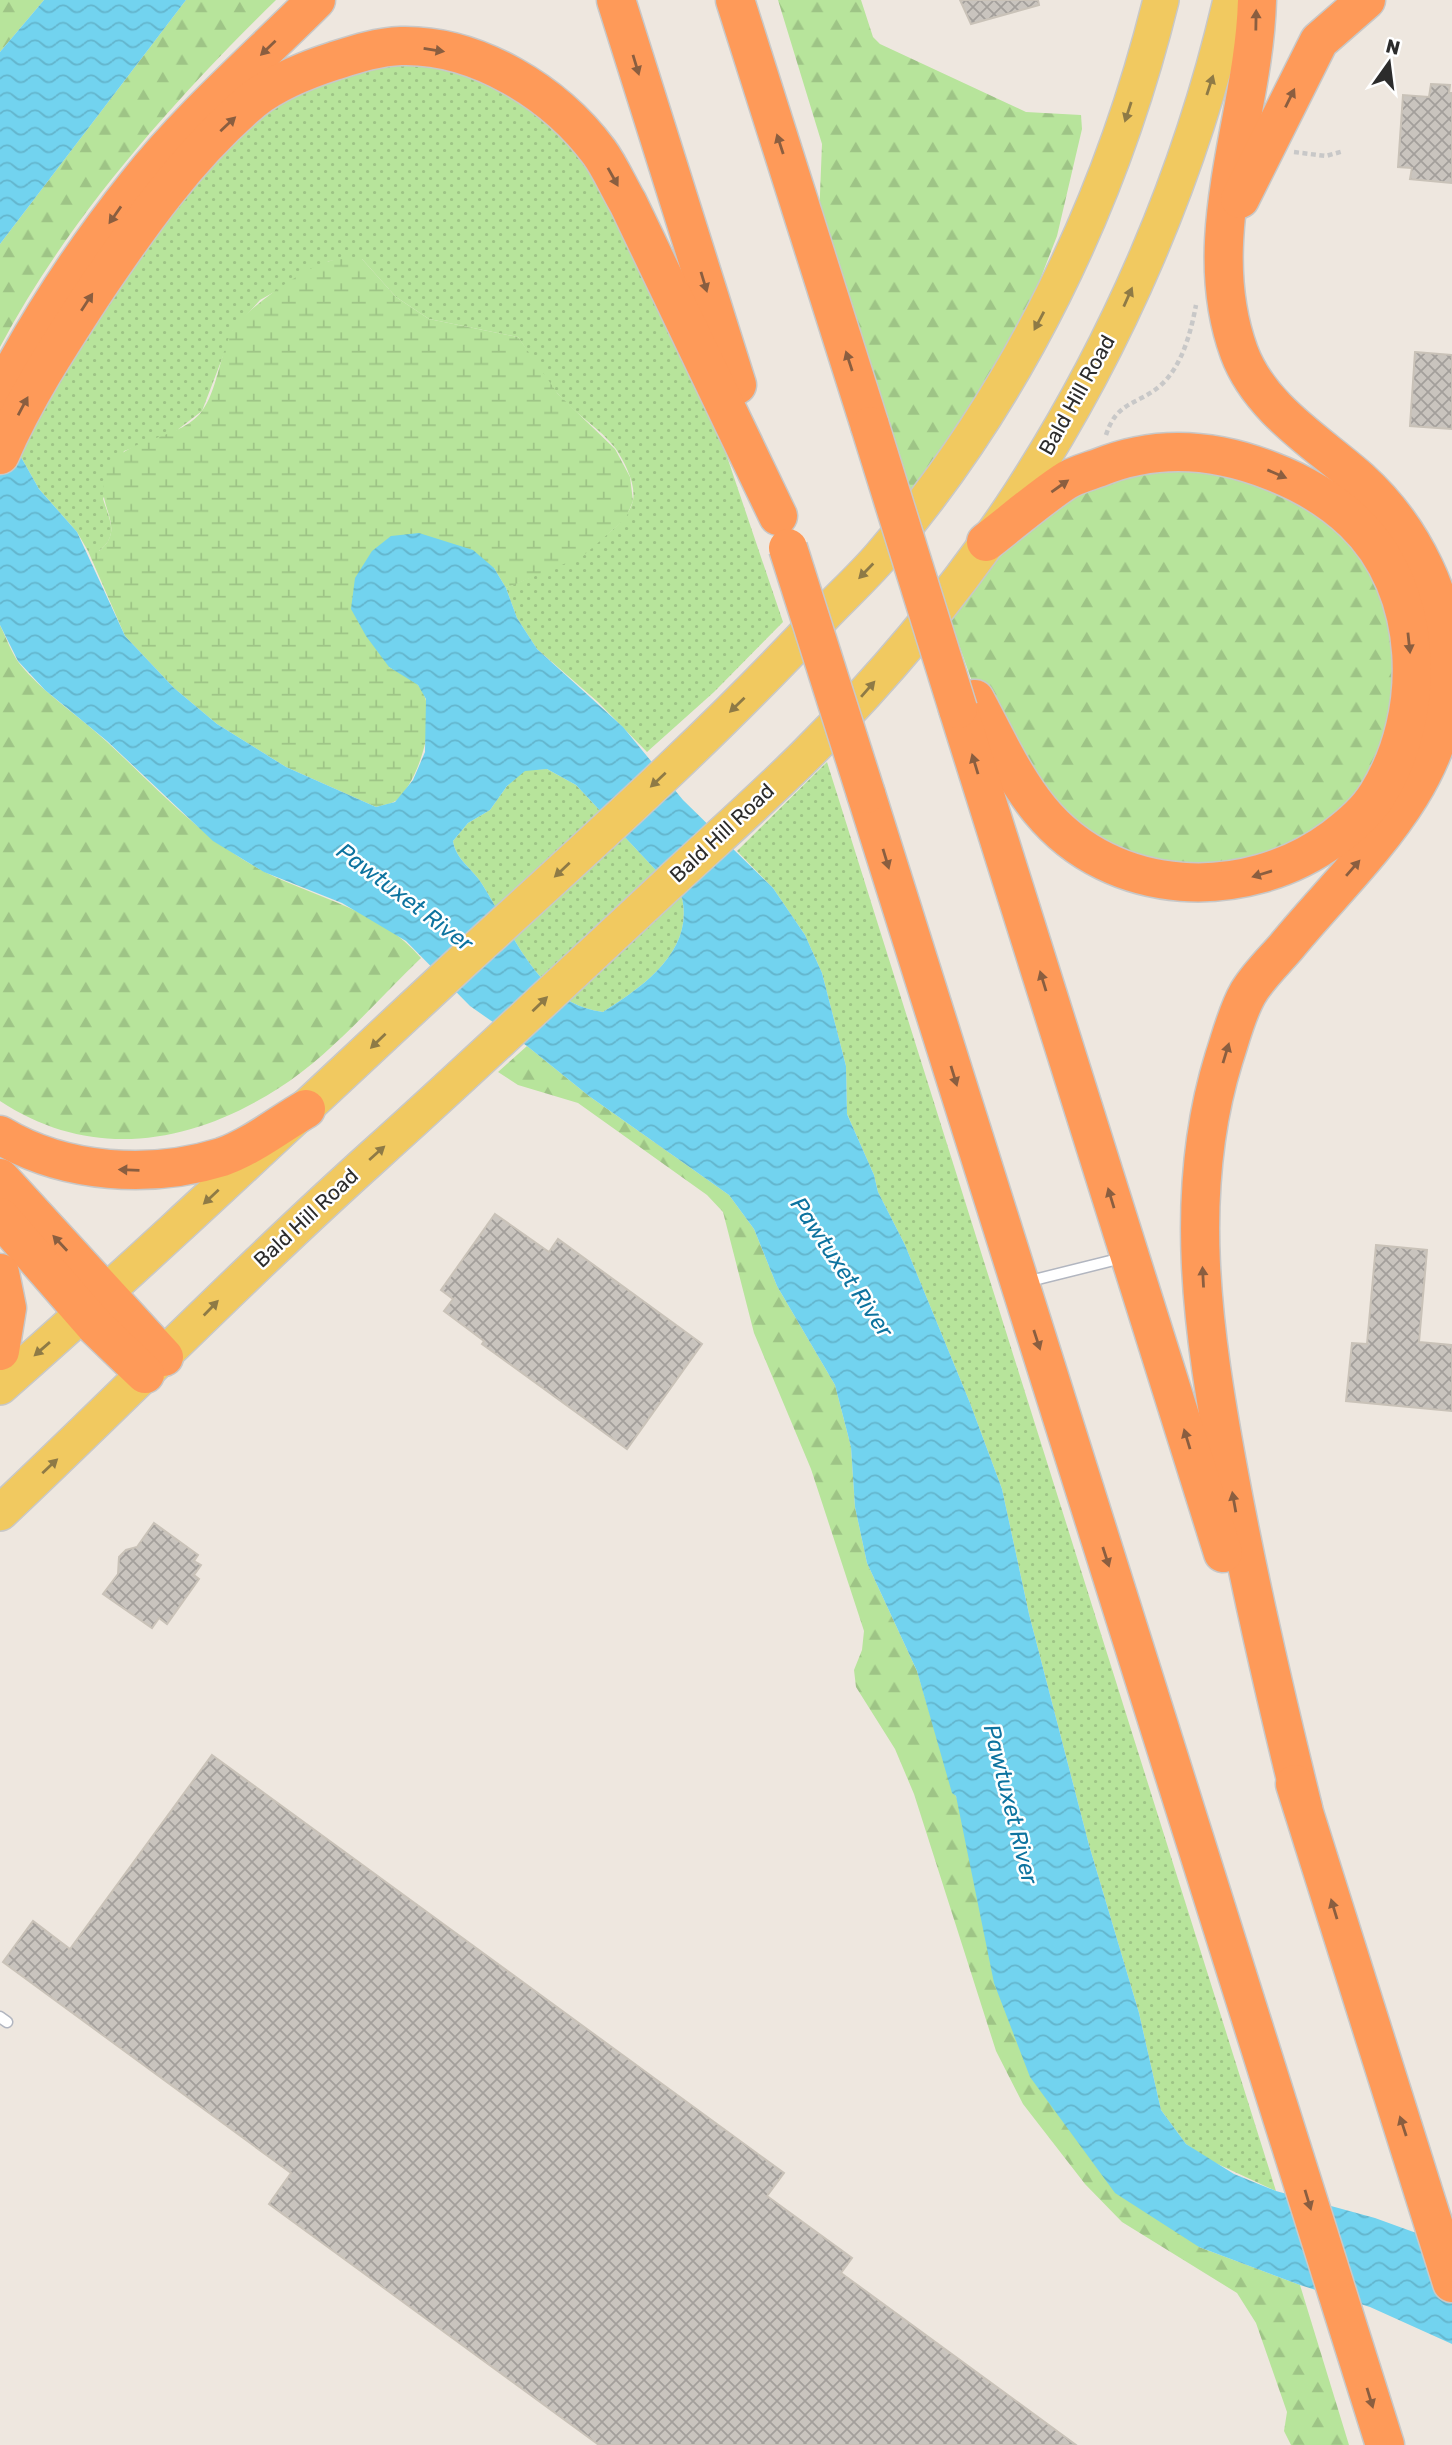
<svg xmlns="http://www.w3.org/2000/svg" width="1452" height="2445" font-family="Rubik,sans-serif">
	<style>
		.grass { fill: url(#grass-dots) }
		.forest { fill: url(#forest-firs) }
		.wetland { fill: url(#wetland-marsh) }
		.water { fill: url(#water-waves); fill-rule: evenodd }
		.building { fill: url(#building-cross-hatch); stroke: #c9c2b8; stroke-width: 2 }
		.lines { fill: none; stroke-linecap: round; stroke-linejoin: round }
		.lane-casing { stroke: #b2b6c0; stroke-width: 13 }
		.primary-casing { stroke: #c8c8c8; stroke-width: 38 }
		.highway-casing { stroke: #c8c8c8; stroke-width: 41 }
		.path { stroke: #c8c8c8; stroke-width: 4.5; stroke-dasharray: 5 3.5; stroke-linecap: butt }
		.lane { stroke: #fff; stroke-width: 10 }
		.primary { stroke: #f1c960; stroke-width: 35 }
		.highway { stroke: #fe9a59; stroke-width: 38 }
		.highway-bridge-casing { stroke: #c8c8c8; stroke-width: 41; stroke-linecap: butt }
		.highway-bridge { stroke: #fe9a59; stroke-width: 38 }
		.oneway { fill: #8a5e40 }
		.oneway2 { fill: #8e7a46 }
		.labels { text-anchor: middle; stroke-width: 5; stroke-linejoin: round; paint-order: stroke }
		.street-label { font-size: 21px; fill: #2c2c2c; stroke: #fff }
		.water-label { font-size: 23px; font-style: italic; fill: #0d739f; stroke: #fff }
	</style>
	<defs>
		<pattern id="grass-dots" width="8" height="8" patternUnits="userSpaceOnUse" patternTransform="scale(1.75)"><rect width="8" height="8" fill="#b7e49b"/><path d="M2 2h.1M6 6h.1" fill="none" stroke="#9ec486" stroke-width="1.8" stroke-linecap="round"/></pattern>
		<pattern id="forest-firs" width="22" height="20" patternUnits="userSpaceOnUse" patternTransform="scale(1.75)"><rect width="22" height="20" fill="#b7e49b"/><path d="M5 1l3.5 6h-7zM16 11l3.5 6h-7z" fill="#9ec486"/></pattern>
		<pattern id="wetland-marsh" width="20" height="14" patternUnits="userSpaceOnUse" patternTransform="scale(1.75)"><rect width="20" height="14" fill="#b7e49b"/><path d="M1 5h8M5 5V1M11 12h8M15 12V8" fill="none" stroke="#9ec486"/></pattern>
		<pattern id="water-waves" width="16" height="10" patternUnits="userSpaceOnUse" patternTransform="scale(1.75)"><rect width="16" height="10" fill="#72d3ef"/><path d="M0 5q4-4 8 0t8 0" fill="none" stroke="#63b5cd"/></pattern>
		<pattern id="building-cross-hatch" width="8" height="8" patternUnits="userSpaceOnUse" patternTransform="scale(1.75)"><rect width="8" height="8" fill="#c9c4be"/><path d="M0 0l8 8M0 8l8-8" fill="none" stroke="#a39f9b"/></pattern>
	</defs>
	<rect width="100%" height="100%" fill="#eee7df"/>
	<g class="grass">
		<path d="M405,58L525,94L591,162L719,433L783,622L714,692L647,752L598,702L537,649L517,618L506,588C539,574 621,539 632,504C638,487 625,463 616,449C600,428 575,414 558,394C543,377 531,356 518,337L429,319L396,297L362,259L329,261L260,300L233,330L202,411L172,434L124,451L103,499C110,521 119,535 99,551H88L77,532L39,489L17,450L42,397L190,180L301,82Z"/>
		<path d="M827,762L1276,2191L1209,2160L1186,2144L1161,2110L1139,2013L1089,1845L1029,1614L1002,1489L970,1403L905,1245L878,1192L874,1175L847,1114L846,1066L822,973L805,935L773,888L737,851Z"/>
		<path d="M547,769L576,785L682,898C694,951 643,987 603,1012C537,1003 514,934 482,884C472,868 456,860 453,841L468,823L490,810L507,786L525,770Z"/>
	</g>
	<g class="forest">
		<path d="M0,0H44L0,52Z"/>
		<path d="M186,0H276C172,102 69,217 0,347V244Z"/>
		<path d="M778,0H861L873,37L880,44L1026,112L1081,115L1082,129L1057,236L1013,349L913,511L818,244L822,144Z"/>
		<path d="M1109,466L1289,475L1401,589L1383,787L1251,876L1100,857L980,704L948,614L983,543Z"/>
		<path d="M0,625C6,637 11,652 19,663C43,693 78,715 106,741C157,788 202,839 265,872C318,899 381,910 421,958C376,1001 332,1054 279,1088C190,1145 91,1161 0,1101Z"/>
		<path d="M527,1046L589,1096L729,1195L754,1229L777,1286L835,1385L851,1447L855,1507L867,1563L917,1671L953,1791L1199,2247L1300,2285L1349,2445H1291L1284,2431L1287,2412L1256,2323L1237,2293L1122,2222L1085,2184L1023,2104L996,2051L914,1794L895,1749L856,1687L854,1670L862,1650L864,1631L811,1469L754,1333L723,1212L707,1195L578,1103L518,1085L498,1072Z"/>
	</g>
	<path class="wetland" d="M362,259L396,297L429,319L518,337L558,394L615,449L630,477L633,501L626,518L583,556L506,588L494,568L389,667C398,672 410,677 417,684C442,709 420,779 397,800C392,804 383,805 376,807L286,767L217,724L174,688L125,636L88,551H99C129,527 93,505 106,473C122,435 178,443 202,411C217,391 220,354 232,331C244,310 306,266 330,261C340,258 352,259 362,259Z"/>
	<g class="water">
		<path d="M44,0H186L0,244V52Z"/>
		<path d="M0,431L17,450L39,489L77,532L125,636L174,688L217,724L286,767L376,807L395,802L413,780L425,752L426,699L418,685L389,667L366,636L351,609L355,578L372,551L391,536L419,533L473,550L494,568L506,588L517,618L537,649L623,727L683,800L773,888L805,935L822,973L846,1066L847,1114L874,1175L878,1192L905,1245L970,1403L1002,1489L1029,1614L1089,1845L1139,2013L1161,2110L1186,2144L1234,2174L1276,2191L1375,2218L1452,2246V2344L1370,2307L1300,2285L1199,2247L1115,2193L1030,2077L994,1983L956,1796L952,1793L917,1671L867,1563L855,1507L851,1447L835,1385L777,1286L754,1229L729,1195L589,1096L527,1046L470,1006L406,941L342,903L264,872L213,841L107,741L45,690L18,661L0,625ZM547,769L576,785L682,898C694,951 643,987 603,1012C537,1003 514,934 482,884C472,868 456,860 453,841L468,823L490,810L507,786L525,771Z"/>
	</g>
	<g class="building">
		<path d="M960,0H1038L1039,5L971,24Z"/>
		<path d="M1431,84L1450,85L1449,93H1452V183L1410,179L1412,168L1398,167L1403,95L1429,97Z"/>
		<path d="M1415,352L1452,355V429L1410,426Z"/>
		<path d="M495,1214L549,1252L558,1239L702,1344L627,1449L482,1344L484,1341L444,1311L453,1299L441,1290Z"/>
		<path d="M1376,1245L1427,1250L1419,1342L1452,1345V1411L1346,1401L1352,1343L1367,1344Z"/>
		<path d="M154,1523L198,1555L194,1561L201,1565L194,1575L199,1579L167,1624L159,1618L152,1628L103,1594L118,1574L119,1557L126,1550L137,1547Z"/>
		<path d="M212,1755L784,2173L767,2196L852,2258L841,2273L1076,2445H599L269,2204L291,2173L3,1962L33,1921L70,1949Z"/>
	</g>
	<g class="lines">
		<g class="lane-casing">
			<g id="lane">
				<path d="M1026,1282L1122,1258"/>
				<path d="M0,2017L7,2022"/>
			</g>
		</g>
		<g class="primary-casing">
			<g id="primary">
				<path d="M0,1387C158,1248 309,1104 463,961C585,849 710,738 823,616C842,596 863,577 881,556C1017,397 1111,203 1161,0"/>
				<path d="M0,1513C126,1394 246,1271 375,1155C474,1066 570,975 668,884C714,841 762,799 806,755C885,676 960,587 1021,493C1118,343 1191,174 1231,0"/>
			</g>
		</g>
		<g class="highway-casing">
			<g id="highway">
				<path d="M616,0L737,385"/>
				<path d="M735,0L870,426"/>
				<path d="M1257,0C1254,117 1197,237 1239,352C1260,409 1317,442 1360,480C1412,527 1450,602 1449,673C1447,788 1353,865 1286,947C1274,961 1258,976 1248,993C1237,1012 1231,1037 1224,1058C1182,1193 1203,1333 1228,1469C1249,1583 1275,1695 1303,1808"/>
				<path d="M1240,199L1319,41L1366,0"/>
				<path d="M0,394C38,321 85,249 137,184C189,118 257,59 316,0"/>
				<path d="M0,455C25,398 58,347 92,295C139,225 188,155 253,100C276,82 306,70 334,61C356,54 377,47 401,46C477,44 555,93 599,152C610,167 618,186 628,203L778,516"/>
				<path d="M975,699C995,736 1013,777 1040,810C1113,899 1246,903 1334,838C1350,826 1367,812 1377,795C1428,714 1425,590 1354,522C1331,500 1300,482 1271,471C1213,448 1156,444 1098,468C1087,472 1074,475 1064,482C1037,500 1012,522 986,542"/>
				<path d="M958,709L1223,1553"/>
				<path d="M866,794L1385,2445"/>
				<path d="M0,1135C65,1174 151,1179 222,1157C251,1147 280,1124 306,1109"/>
				<path d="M0,1178L164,1357"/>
				<path d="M0,1217L96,1327L145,1374"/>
				<path d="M0,1273L7,1308L0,1351"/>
				<path d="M1295,1784L1452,2283"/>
			</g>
		</g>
		<g class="path">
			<path d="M1294,152L1326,156L1344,151"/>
			<path d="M1106,435C1117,400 1139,405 1161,385C1182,366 1191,332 1196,305"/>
		</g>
		<use href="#lane" class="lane"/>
		<use href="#primary" class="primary"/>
		<use href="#highway" class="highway"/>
		<g class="highway-bridge-casing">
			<g id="highway-bridge">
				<path d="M870,426L958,709"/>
				<path d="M788,548L866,794"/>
			</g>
		</g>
		<use href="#highway-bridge" class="highway-bridge"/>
	</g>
	<defs><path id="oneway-solid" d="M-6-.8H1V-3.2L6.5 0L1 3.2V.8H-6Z" transform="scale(1.75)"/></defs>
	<g class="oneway">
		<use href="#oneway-solid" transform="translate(1256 20) rotate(-89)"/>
		<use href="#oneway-solid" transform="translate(268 48) rotate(136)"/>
		<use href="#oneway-solid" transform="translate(434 50) rotate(9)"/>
		<use href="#oneway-solid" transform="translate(636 65) rotate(73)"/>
		<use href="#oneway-solid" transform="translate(1290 98) rotate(-64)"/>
		<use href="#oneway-solid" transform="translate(228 124) rotate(-43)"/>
		<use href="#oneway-solid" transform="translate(780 144) rotate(-108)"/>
		<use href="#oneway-solid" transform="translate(613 177) rotate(61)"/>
		<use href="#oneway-solid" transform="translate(115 215) rotate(125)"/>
		<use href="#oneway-solid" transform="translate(704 282) rotate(73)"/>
		<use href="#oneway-solid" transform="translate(87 302) rotate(-57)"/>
		<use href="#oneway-solid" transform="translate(849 361) rotate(-108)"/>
		<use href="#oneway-solid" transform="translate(23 406) rotate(-62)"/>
		<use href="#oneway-solid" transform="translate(1277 474) rotate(23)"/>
		<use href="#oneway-solid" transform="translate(1060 486) rotate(-35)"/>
		<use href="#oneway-solid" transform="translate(1409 643) rotate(84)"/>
		<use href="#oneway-solid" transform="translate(975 764) rotate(-107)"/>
		<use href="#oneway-solid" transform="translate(886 859) rotate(73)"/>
		<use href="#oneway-solid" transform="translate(1353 868) rotate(-49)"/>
		<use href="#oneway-solid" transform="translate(1262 874) rotate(163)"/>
		<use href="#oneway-solid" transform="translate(1043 981) rotate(-107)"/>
		<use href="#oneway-solid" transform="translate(1226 1053) rotate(-73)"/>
		<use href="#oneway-solid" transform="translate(954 1076) rotate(73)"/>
		<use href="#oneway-solid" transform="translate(129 1170) rotate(-178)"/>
		<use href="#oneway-solid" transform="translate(1111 1198) rotate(-107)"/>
		<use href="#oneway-solid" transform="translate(60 1243) rotate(-133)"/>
		<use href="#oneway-solid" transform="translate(1203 1277) rotate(-93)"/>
		<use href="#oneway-solid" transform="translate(1037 1340) rotate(72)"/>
		<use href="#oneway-solid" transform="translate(1187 1439) rotate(-107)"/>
		<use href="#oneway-solid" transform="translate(1234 1502) rotate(-100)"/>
		<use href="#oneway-solid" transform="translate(1106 1557) rotate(72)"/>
		<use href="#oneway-solid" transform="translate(1334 1909) rotate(-107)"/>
		<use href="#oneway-solid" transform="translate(1403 2126) rotate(-108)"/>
		<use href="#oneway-solid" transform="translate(1308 2200) rotate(73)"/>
		<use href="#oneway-solid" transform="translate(1370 2398) rotate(73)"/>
	</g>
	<g class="oneway2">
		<use href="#oneway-solid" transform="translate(1210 85) rotate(-72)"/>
		<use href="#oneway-solid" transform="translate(1128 112) rotate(108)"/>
		<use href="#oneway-solid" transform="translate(1128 297) rotate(-66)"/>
		<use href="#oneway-solid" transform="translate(1039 321) rotate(118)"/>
		<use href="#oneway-solid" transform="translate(866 571) rotate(134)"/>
		<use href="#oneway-solid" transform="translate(868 689) rotate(-49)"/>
		<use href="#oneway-solid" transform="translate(737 705) rotate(136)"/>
		<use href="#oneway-solid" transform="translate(658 780) rotate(137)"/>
		<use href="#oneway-solid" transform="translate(562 870) rotate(137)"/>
		<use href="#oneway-solid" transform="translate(540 1004) rotate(-44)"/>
		<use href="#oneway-solid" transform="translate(378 1041) rotate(136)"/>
		<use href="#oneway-solid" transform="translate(377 1153) rotate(-42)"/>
		<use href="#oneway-solid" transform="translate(211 1197) rotate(137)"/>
		<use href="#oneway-solid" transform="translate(211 1308) rotate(-46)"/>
		<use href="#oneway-solid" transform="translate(42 1349) rotate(139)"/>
		<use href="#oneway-solid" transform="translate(50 1466) rotate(-43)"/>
	</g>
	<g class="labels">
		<g class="street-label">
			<text transform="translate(1077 395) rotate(-61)" y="7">Bald Hill Road</text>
			<text transform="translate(722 833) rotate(-43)" y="7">Bald Hill Road</text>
			<text transform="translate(306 1218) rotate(-43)" y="7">Bald Hill Road</text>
		</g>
		<g class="water-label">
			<text transform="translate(405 897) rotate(37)" y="8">Pawtuxet River</text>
			<text transform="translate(842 1267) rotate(56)" y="8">Pawtuxet River</text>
			<text transform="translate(1011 1804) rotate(76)" y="8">Pawtuxet River</text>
		</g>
	</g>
	<g transform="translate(1389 63) rotate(14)" stroke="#ffffff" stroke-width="5" paint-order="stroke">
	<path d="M0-5L12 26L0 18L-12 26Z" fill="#2c2c2c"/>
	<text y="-10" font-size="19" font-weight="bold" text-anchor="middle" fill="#2c2c2c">N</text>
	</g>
</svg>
